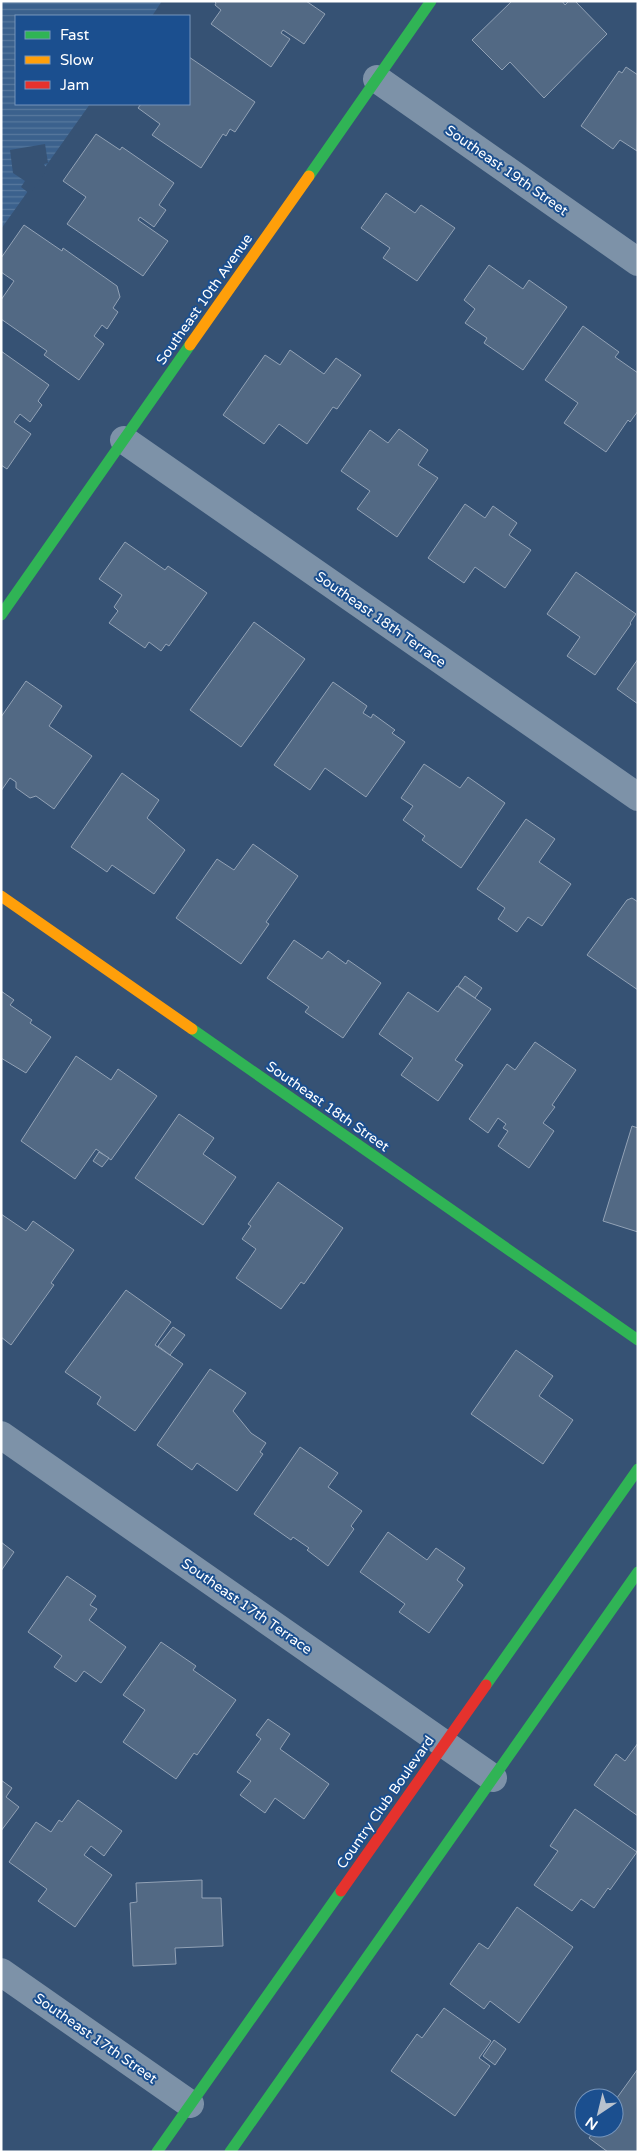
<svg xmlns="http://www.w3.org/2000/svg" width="639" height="2153" font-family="'Varela Round',sans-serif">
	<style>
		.water { fill: url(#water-rules) }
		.pier { fill: #365274 }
		.building { fill: #526984; stroke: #92a2b6 }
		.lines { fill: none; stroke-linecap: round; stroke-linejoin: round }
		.street { stroke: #7d92a8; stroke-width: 28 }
		.fast { stroke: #30b455; stroke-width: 11 }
		.slow { stroke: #ff9f0a; stroke-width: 11 }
		.jam { stroke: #e5322d; stroke-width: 11 }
		.labels { text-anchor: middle; stroke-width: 4; stroke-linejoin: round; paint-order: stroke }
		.street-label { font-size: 14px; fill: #fff; stroke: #1b4f8f }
	</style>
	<defs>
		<pattern id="water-rules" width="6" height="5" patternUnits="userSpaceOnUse" patternTransform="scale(1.25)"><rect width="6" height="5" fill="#3b618d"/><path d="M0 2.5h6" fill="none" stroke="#58799e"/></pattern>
	</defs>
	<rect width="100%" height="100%" fill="#365274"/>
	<path class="water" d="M1,1H162L152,16H16V104H90L1,229Z"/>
	<path class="pier" d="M45,144L48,163L44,164L47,170L30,194L21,187L25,181L13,173L10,150Z"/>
	<g class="building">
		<path d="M214,1H306L325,14L304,44L283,30L281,33L290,39L271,67L211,24L221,10L215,5L216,3Z"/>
		<path d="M512,1H562L565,5L569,1H575L607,34L544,98L510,62L502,70L472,40Z"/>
		<path d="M189,57L255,102L235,132L230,129L226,136L223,134L201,168L152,135L160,124L138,108L141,104H189Z"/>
		<path d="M626,67L638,75L637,151L620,140L613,149L581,126L619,71L622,73Z"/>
		<path d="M96,134L120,150L122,147L174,183L159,205L166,210L154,227L140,217L138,220L168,241L143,276L67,224L86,197L63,181Z"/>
		<path d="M386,193L415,213L421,205L455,228L417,281L383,258L390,248L361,228Z"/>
		<path d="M24,225L62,251L63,248L117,286L120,297L113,308L118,312L107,329L102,325L94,336L104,344L79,380L44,355L47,351L1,319V300L14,281L1,272V258Z"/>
		<path d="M489,265L523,289L529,280L567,307L523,370L484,343L487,338L465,323L475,309L464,300Z"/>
		<path d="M583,326L619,352L615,357L638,373V411L630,422L628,420L606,452L564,423L578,403L545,380Z"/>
		<path d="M290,350L324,374L336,358L361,375L337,409L333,407L307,444L279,424L264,444L223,415L265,355L280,365Z"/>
		<path d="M1,351L49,385L38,401L42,405L30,422L20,414L14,422L31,434L7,469L1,465Z"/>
		<path d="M399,429L428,450L418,465L438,478L397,537L357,509L370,491L341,471L370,430L388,443Z"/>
		<path d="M465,504L485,518L493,506L517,523L509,535L531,550L505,588L475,567L464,583L428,558Z"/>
		<path d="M125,542L165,570L168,566L207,593L169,646L166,644L161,651L149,642L145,648L109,623L118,611L114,607L122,595L99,579Z"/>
		<path d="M576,572L636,614L630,623L631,624L595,675L567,656L580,637L547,614Z"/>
		<path d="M254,622L305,659L241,747L190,710Z"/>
		<path d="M638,659V704L617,689Z"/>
		<path d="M26,681L62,706L49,726L92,756L54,809L36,796L30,798L16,788V782L10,778L1,791V717Z"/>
		<path d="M333,682L367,706L363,713L371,718L373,714L395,730L392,733L405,742L366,797L325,768L310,790L274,765Z"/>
		<path d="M424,764L460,788L468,777L505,803L461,868L422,840L425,836L403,820L413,806L401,798Z"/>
		<path d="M122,773L159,800L147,818L185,850L154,894L112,865L107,872L71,847Z"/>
		<path d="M526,819L555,839L539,862L571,884L542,926L528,917L517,932L498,919L505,908L477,889Z"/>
		<path d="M253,844L298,876L266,922L269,924L241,964L176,918L217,859L234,870Z"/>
		<path d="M632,898L638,902V990L587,955L627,900Z"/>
		<path d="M294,940L322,959L328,951L346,964L348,960L381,983L343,1038L305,1012L309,1007L267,978Z"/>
		<path d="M465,976L482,988L475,998L458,986Z"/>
		<path d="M457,986L491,1009L455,1060L463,1065L438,1101L401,1075L413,1058L379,1034L408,992L438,1012Z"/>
		<path d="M1,991L14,1000L10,1005L32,1020L30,1023L51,1037L26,1073L1,1058Z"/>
		<path d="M535,1042L576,1070L552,1105L555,1107L543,1123L554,1131L529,1168L498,1146L508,1131L503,1128L506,1124L498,1118L488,1133L469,1119L507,1064L515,1070Z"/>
		<path d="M76,1056L111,1080L118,1069L157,1096L111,1160L96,1149L75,1179L21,1141Z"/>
		<path d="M179,1114L214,1138L203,1154L236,1177L203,1225L135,1178Z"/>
		<path d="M632,1126L638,1128V1232L603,1221Z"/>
		<path d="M99,1152L109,1158L102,1167L93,1161Z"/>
		<path d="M278,1182L343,1228L304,1284L301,1282L281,1309L236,1278L256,1249L242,1239L251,1226L248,1224Z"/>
		<path d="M1,1214L26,1231L33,1221L74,1250L51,1283L54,1285L11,1345L1,1337Z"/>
		<path d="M126,1290L171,1322L155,1345L183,1364L135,1431L97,1404L101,1397L65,1372Z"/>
		<path d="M173,1327L185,1335L170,1355L158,1346Z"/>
		<path d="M516,1350L553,1376L539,1396L573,1420L543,1464L471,1414Z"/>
		<path d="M210,1369L246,1393L233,1411L251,1433L266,1443L260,1452L263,1454L237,1491L197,1463L192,1470L157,1445Z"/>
		<path d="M300,1447L338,1473L328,1487L362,1511L351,1526L354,1529L328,1566L307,1550L309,1548L293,1537L291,1540L254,1514Z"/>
		<path d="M388,1532L427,1560L436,1548L465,1568L457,1580L463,1585L429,1633L399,1612L405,1604L360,1572Z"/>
		<path d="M1,1542L14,1552L1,1571Z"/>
		<path d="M67,1576L96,1596L90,1605L97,1609L89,1620L126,1647L101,1683L84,1671L76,1682L54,1667L62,1656L28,1632Z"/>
		<path d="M161,1642L196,1666L193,1670L236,1700L197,1755L194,1753L176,1779L123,1742L145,1710L123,1695Z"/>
		<path d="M268,1719L290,1734L280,1749L329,1784L304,1819L275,1798L265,1813L240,1795L251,1781L237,1772L261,1739L256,1735Z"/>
		<path d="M638,1743V1816L594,1785L616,1754L625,1761Z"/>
		<path d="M1,1780L12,1788L6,1797L19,1807L1,1831Z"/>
		<path d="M78,1800L122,1831L104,1856L91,1846L84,1855L112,1875L75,1927L38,1901L47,1889L9,1862L36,1822L51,1832L59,1820L62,1822Z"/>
		<path d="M575,1809L637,1852L610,1890L608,1888L594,1908L581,1899L572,1911L534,1885L558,1851L550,1846Z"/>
		<path d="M202,1880V1898H221L223,1946L175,1948L176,1964L133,1966L130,1903L137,1902L136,1883Z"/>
		<path d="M517,1907L573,1947L519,2023L490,2001L484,2009L450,1984L479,1943L488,1949Z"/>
		<path d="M444,2008L491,2041L479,2058L490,2066L455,2116L391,2071L417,2034L422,2038Z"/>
		<path d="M494,2040L506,2049L495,2065L483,2056Z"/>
		<path d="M637,2070L638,2152H608L589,2138L596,2128H614V2102Z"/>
	</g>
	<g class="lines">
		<g class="street">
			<path d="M377,79L638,262"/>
			<path d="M124,440L638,797"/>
			<path d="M1,1435L493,1778"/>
			<path d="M1,1972L190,2104"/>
		</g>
		<g class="fast">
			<path d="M309,176L431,1"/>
			<path d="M1,615L190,345"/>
			<path d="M192,1029L638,1340"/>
			<path d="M486,1685L638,1469"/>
			<path d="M157,2152L341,1891"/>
			<path d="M230,2152L638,1572"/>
		</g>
		<g class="slow">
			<path d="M190,345L309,176"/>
			<path d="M1,896L192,1029"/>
		</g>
		<path class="jam" d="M341,1891L486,1685"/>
	</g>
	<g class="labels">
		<g class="street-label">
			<text transform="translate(507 170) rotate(35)" y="5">Southeast 19th Street</text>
			<text transform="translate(204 299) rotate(-55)" y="5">Southeast 10th Avenue</text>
			<text transform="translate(381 619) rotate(35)" y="5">Southeast 18th Terrace</text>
			<text transform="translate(328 1106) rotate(35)" y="5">Southeast 18th Street</text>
			<text transform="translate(247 1606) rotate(35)" y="5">Southeast 17th Terrace</text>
			<text transform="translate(385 1802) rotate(-55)" y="5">Country Club Boulevard</text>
			<text transform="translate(96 2038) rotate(35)" y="5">Southeast 17th Street</text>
		</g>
	</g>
	<rect width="639" height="2153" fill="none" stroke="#ffffff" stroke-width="5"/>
	<rect x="15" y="15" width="175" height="90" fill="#1b4f8f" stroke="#7695bc"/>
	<rect x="25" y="31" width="25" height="8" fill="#30b455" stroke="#7695bc"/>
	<text x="60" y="40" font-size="15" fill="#ffffff">Fast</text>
	<rect x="25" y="56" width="25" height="8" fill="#ff9f0a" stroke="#7695bc"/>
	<text x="60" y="65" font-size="15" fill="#ffffff">Slow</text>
	<rect x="25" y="81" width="25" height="8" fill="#e5322d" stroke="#7695bc"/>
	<text x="60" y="90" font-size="15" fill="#ffffff">Jam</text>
	<g transform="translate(599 2113) rotate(215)"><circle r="24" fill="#1b4f8f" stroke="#7695bc"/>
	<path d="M0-4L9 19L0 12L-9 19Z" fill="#b9c2ce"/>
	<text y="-8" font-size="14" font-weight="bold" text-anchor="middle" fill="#ffffff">N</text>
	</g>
</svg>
